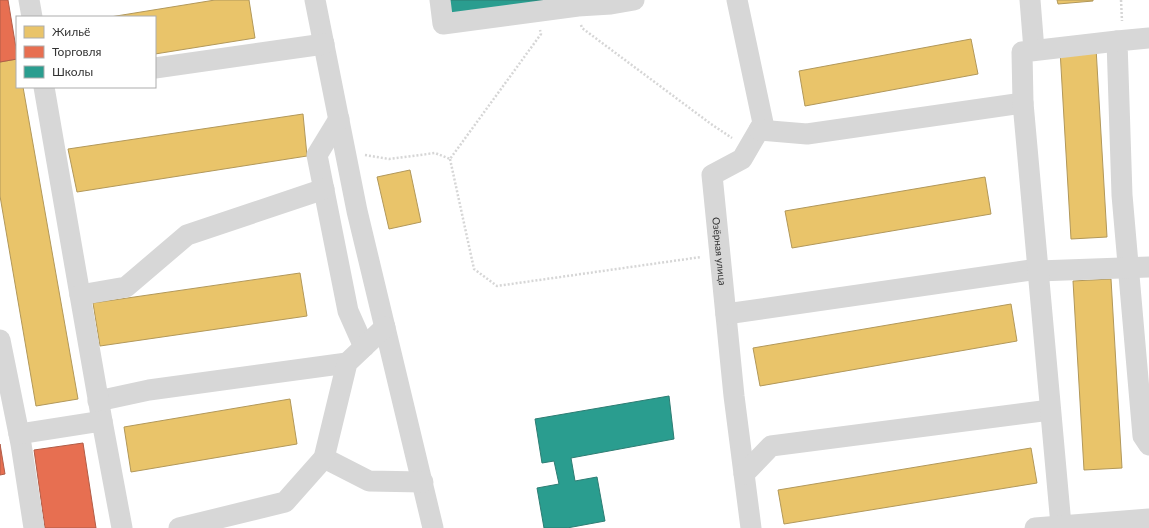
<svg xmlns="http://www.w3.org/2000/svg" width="1149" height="528" font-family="Lato,sans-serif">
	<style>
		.homes { fill: #e9c46a; stroke: #b2985a }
		.shops { fill: #e76f51; stroke: #b15d48 }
		.schools { fill: #2a9d8f; stroke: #2d7d73 }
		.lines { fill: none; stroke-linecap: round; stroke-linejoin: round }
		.path { stroke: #d6d6d6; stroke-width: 2.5; stroke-dasharray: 2 2; stroke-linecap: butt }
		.minor { stroke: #d7d7d7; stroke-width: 21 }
		.labels { text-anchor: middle; stroke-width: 4; stroke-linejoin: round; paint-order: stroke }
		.street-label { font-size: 10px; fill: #333; stroke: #fff }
	</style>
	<rect width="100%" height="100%" fill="#fff"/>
	<g class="homes">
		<path d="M215,0H249L255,38L155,54V17H110Z"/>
		<path d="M1057,0H1093V1L1058,4Z"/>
		<path d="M971,39L978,74L805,106L799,71Z"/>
		<path d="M1096,48L1107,237L1071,239L1060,50Z"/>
		<path d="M17,59V87H23L78,399L36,406L0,196V62Z"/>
		<path d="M303,114L307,156L77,192L68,149Z"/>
		<path d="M410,170L421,222L389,229L377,177Z"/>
		<path d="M985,177L991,214L792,248L785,211Z"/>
		<path d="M300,273L307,316L100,346L93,303Z"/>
		<path d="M1111,279L1122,468L1084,470L1073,281Z"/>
		<path d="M1011,304L1017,341L760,386L753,348Z"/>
		<path d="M290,399L297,444L131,472L124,427Z"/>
		<path d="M1031,448L1037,483L784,524L778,490Z"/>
	</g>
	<g class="shops">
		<path d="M0,0H8L17,54V59L0,62Z"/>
		<path d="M83,443L96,528H45L34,450Z"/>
		<path d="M0,444L5,474L0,475Z"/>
	</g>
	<g class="schools">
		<path d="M449,0H574L452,19Z"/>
		<path d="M669,396L674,439L571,458L575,481L597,477L605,521L567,528H544L537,488L559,484L554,461L542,463L535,419Z"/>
	</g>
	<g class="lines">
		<g class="path">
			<path d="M1121,0L1122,21"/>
			<path d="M581,25L582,28L711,124L732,138"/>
			<path d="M365,155L389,159L435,153L450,159L541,34L540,30"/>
			<path d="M450,159L474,269L497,286L701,257"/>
		</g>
		<g class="minor">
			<path d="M29,0L32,17"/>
			<path d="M315,0L357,211L433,528"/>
			<path d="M440,0L443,24L578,6L611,4L634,0"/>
			<path id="s1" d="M737,0L763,123L742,159L712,175L734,396L751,528"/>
			<path d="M1030,0L1034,50"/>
			<path d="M1149,38L1117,41L1122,195L1143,436L1149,445"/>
			<path d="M155,68L324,44"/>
			<path d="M44,87L80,295"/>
			<path d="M339,119L317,155L348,311L364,347"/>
			<path d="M759,130L807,134L1023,103"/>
			<path d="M1038,271L1149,267"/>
			<path d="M726,314L1038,269"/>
			<path d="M0,340L21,444L34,528"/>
			<path d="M98,401L149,390L347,363"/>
			<path d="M102,421L80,295L126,287L187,235L324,189"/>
			<path d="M19,434L102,421L122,528"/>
			<path d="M324,458L369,481L423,482"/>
			<path d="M744,474L771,446L1050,410"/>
			<path d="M1061,525L1023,103L1022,52L1117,41"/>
			<path d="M179,528L285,502L324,458L347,363L385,327"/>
			<path d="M1035,528L1149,519"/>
		</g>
	</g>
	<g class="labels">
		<g class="street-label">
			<text dy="4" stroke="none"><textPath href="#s1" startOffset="278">Озёрная улица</textPath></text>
		</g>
	</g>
	<rect x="16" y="16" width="140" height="72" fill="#ffffff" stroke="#adadad"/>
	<rect x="24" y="26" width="20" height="12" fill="#e9c46a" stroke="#adadad"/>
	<text x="52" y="36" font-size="12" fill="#333333">Жильё</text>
	<rect x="24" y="46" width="20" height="12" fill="#e76f51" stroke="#adadad"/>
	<text x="52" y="56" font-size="12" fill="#333333">Торговля</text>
	<rect x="24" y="66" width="20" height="12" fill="#2a9d8f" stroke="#adadad"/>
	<text x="52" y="76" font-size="12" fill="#333333">Школы</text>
</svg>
